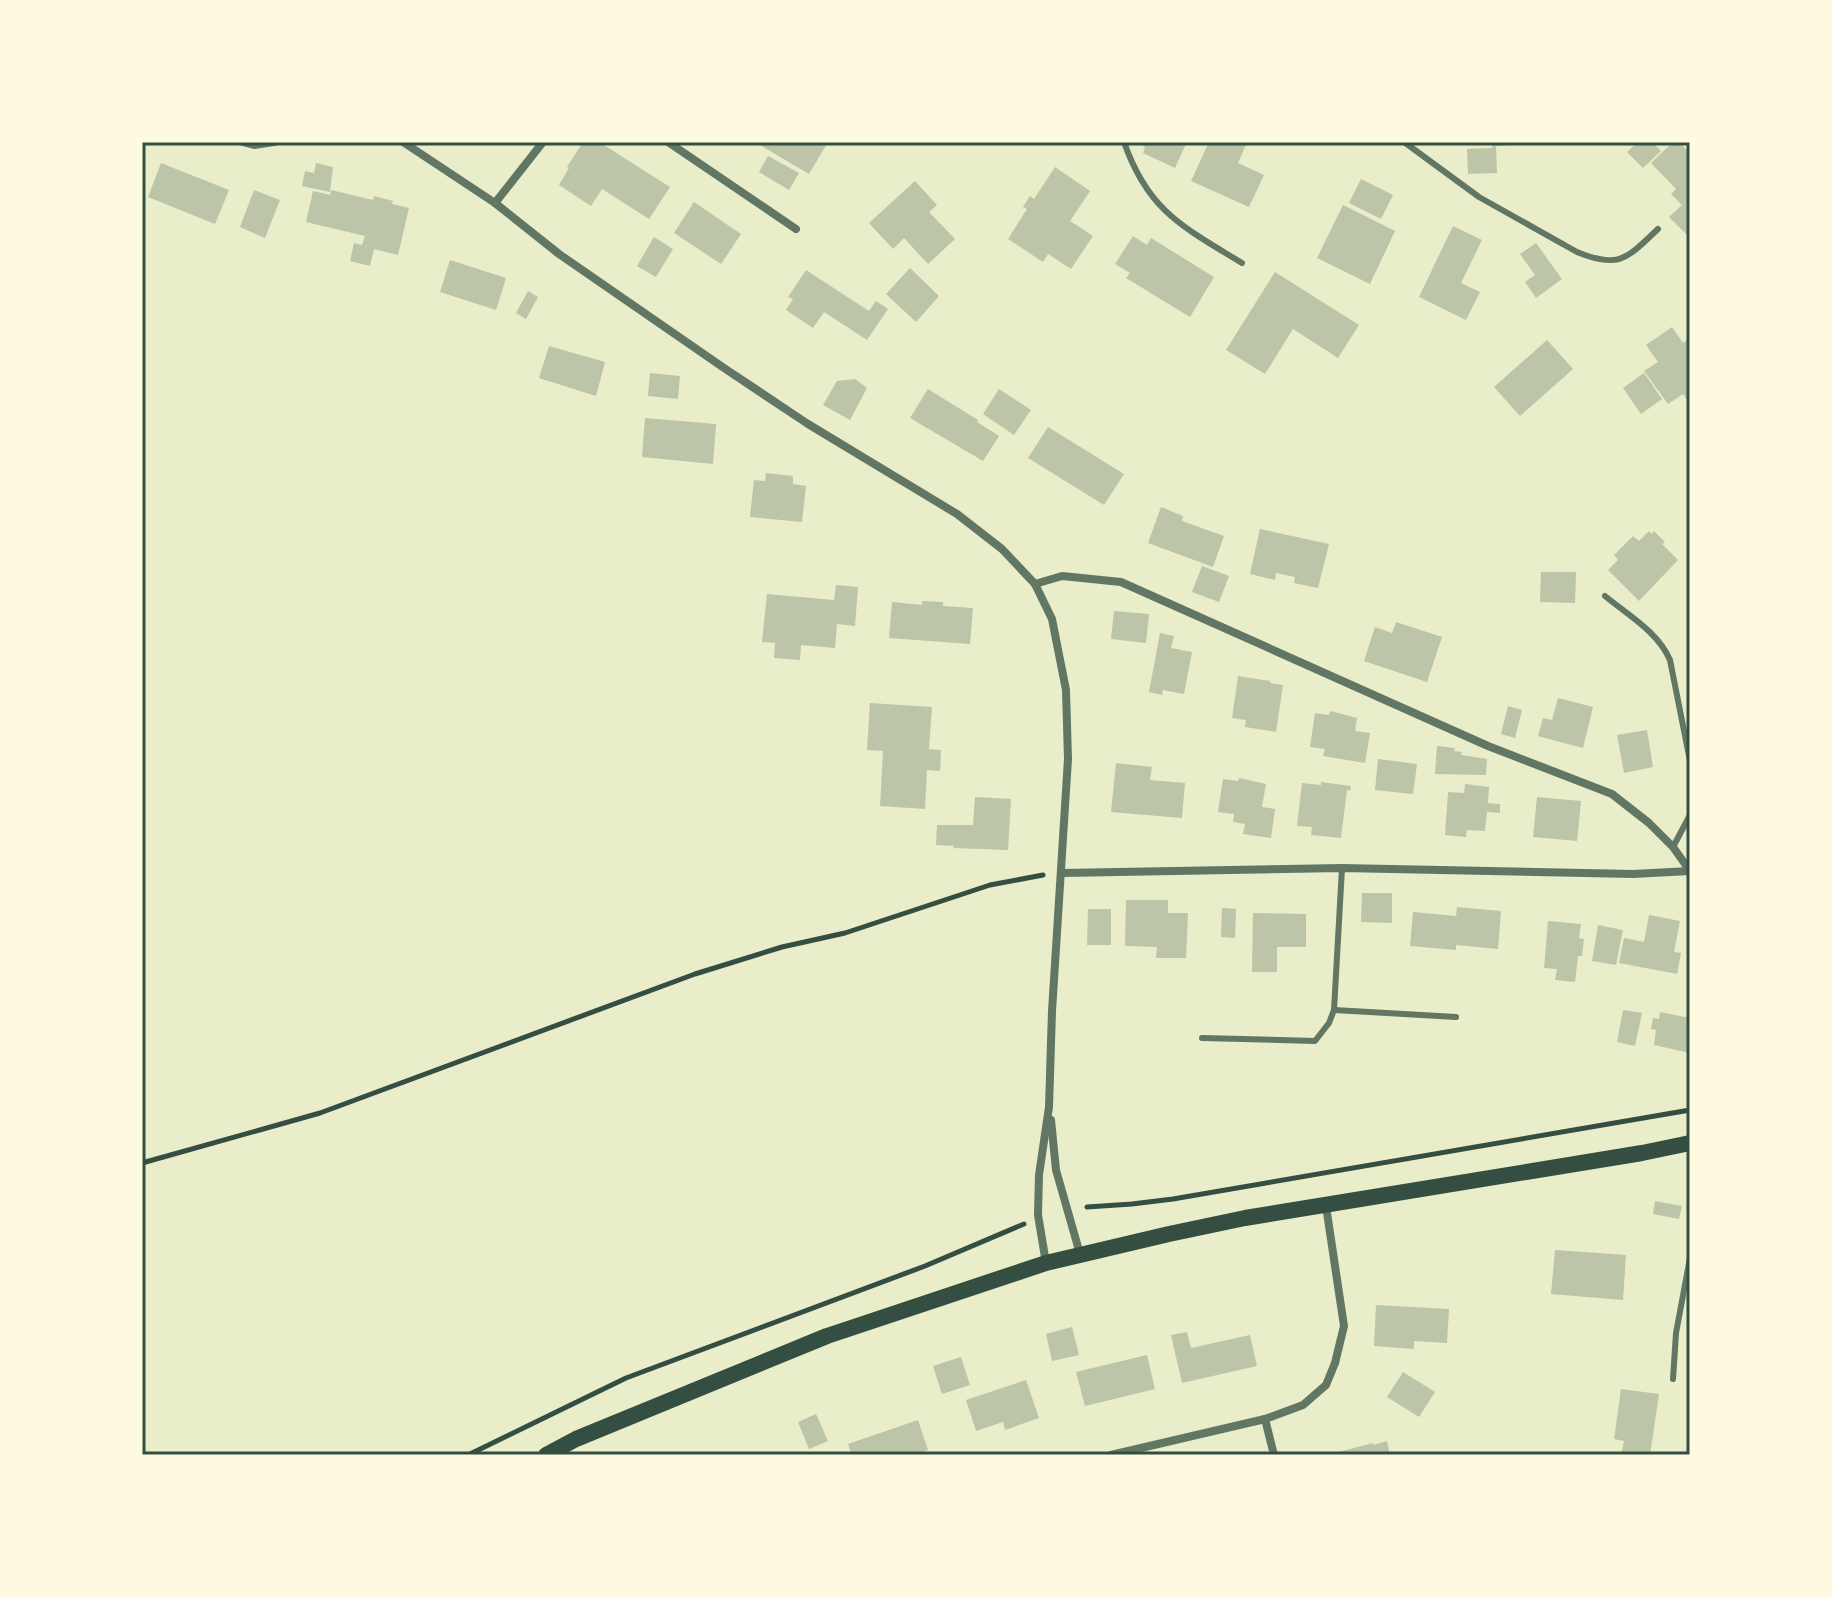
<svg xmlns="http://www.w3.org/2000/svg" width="1832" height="1597" font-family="Quicksand,sans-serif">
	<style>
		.building { fill: #bcc5a7 }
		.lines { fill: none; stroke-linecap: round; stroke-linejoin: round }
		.path { stroke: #344e41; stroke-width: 5 }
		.service { stroke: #617663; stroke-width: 6 }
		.minor { stroke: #617663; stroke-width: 8 }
		.secondary { stroke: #344e41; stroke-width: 16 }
		.neatline { fill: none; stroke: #344e41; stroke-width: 3 }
	</style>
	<rect width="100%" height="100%" fill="#e9edc9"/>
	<g class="building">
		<path d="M583,142H599L670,187L649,219L602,189L591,206L559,185L569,168L567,167Z"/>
		<path d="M755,142H828L809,174Z"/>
		<path d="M1140,142H1187L1175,168L1143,153L1145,148Z"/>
		<path d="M1209,142H1247L1238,163L1264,175L1249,207L1191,181Z"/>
		<path d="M1492,142H1525V144L1496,146L1497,173L1468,174L1467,149L1492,148Z"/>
		<path d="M1638,142H1652L1661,151L1643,168L1627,152Z"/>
		<path d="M1673,142H1679L1690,153V238L1669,217L1682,205L1671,194L1676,189L1651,163Z"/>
		<path d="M768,156L799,173L789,190L759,172Z"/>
		<path d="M161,163L229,190L215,224L148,197Z"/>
		<path d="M316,163L333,167L330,192L302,186L305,171L314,173Z"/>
		<path d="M1055,167L1090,191L1070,221L1093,236L1071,269L1048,254L1043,262L1008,239L1027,209L1023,207L1030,196L1034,199Z"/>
		<path d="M1361,179L1393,195L1381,219L1349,203Z"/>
		<path d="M915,181L937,205L929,212L955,239L928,264L904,238L893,249L869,223Z"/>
		<path d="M254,190L280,200L265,238L240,227Z"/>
		<path d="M331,190L373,200L374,196L393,201L392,204L409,208L398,255L374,249L370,266L350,261L354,243L362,245L365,236L306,222L313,191L330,195Z"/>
		<path d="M694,202L741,234L721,264L674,233Z"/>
		<path d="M1343,205L1395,231L1370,284L1317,258Z"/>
		<path d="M1453,226L1482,240L1461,283L1480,292L1466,320L1419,297Z"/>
		<path d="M1133,236L1147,245L1151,238L1214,277L1190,317L1126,278L1130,273L1115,264Z"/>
		<path d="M654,237L673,249L656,277L637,266Z"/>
		<path d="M1536,243L1562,279L1536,298L1525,282L1535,275L1520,254Z"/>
		<path d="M450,260L506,278L496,310L440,292Z"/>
		<path d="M910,268L939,296L916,322L886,294Z"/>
		<path d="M806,270L869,311L876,301L888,309L867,340L824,312L813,328L786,310L793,299L788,297Z"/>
		<path d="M1275,272L1359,325L1338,358L1293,329L1265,374L1226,350Z"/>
		<path d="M528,291L538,297L526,319L516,313Z"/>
		<path d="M1672,327L1683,343L1690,338V405L1683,394L1668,404L1644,371L1658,362L1646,345Z"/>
		<path d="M1547,340L1573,369L1520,416L1494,387Z"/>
		<path d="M549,346L605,362L596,396L539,378Z"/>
		<path d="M650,373L680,376L678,399L648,396Z"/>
		<path d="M1644,373L1662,399L1641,414L1623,388Z"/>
		<path d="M855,379L867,388L850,420L823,405L837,381Z"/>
		<path d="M928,389L978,420L977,422L999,436L983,461L910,418Z"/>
		<path d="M999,389L1031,410L1014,435L983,414Z"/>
		<path d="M645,418L716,424L713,464L642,457Z"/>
		<path d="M1048,427L1124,474L1104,505L1028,458Z"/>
		<path d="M766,473L793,476V484L806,486L802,522L750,517L754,480L765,481Z"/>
		<path d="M1161,507L1183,516L1182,521L1224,536L1213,567L1148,543Z"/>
		<path d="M1260,529L1329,544L1318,588L1294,583L1295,577L1276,573L1275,580L1250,574Z"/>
		<path d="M1649,531L1652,534L1654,531L1665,542L1662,544L1678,560L1639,601L1608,570L1618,560L1614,555L1633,536L1639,541Z"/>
		<path d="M1202,566L1229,576L1219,602L1192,592Z"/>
		<path d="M1541,572H1576L1575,603L1540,602Z"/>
		<path d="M836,585L858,587L855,626L837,624L835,648L801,645L800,660L774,658L775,643L762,642L767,594L834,600Z"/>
		<path d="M922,601L943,602V606L973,608L970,644L889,638L892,602L922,605Z"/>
		<path d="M1114,611L1149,614L1146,643L1111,639Z"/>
		<path d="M1396,622L1442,637L1427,682L1364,661L1375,627L1392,633Z"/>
		<path d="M1160,633L1174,636L1171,648L1192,652L1184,694L1163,690L1162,695L1149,692Z"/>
		<path d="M1238,676L1270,681V683L1283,685L1276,732L1245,727L1246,720L1232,718Z"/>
		<path d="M1558,698L1593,707L1583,748L1538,736L1543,718L1552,720Z"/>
		<path d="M870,703L932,707L929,749L941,750L940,771L927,770L925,809L880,806L883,751L867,750Z"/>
		<path d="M1508,706L1522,710L1515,738L1501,734Z"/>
		<path d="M1330,711L1357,718L1355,731L1370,733L1365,763L1323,756L1325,749L1310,747L1315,713L1329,715Z"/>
		<path d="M1647,730L1653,767L1624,773L1617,735Z"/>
		<path d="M1437,746L1455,748L1454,751L1462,752L1461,755L1487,759L1486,775L1435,774Z"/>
		<path d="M1378,759L1417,764L1413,794L1375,790Z"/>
		<path d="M1116,763L1152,767L1150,780L1185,783L1182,818L1111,812Z"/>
		<path d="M1239,778L1266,784L1262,807L1275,809L1271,838L1243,834L1245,824L1233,822L1234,814L1218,812L1223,779L1238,781Z"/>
		<path d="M1321,782L1351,786L1350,791L1347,790L1341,838L1311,835L1312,827L1297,826L1302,783L1321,785Z"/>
		<path d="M1465,784L1489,787L1488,803L1500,804V813L1487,812L1485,831L1467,830L1466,837L1445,835L1448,792L1464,793Z"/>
		<path d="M975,797L1011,799L1008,850L953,848L954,846L936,845L937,825H973Z"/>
		<path d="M1537,797L1581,801L1577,841L1533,837Z"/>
		<path d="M1362,893H1392V923L1361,922Z"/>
		<path d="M1126,900H1168V913H1188L1186,958H1156L1157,947L1125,946Z"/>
		<path d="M1457,907L1501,911L1498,949L1456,945V950L1410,946L1413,912L1456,916Z"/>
		<path d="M1222,908L1236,909L1235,938L1221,937Z"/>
		<path d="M1088,909H1111V945H1087Z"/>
		<path d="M1253,913L1306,914V947H1277V972H1252Z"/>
		<path d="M1649,915L1680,921L1674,952L1681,953L1677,974L1619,963L1624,938L1644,942Z"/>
		<path d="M1548,921L1581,924L1579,938L1584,939L1582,956H1578L1575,982L1555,980L1557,969L1544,968Z"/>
		<path d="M1598,925L1623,930L1616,965L1592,961Z"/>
		<path d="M1623,1010L1642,1013L1635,1046L1617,1042Z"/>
		<path d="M1660,1012L1690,1018V1053L1654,1045L1656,1030L1651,1029L1653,1018L1659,1019Z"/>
		<path d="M1655,1201L1682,1206L1679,1219L1653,1214Z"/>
		<path d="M1555,1250L1626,1255L1623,1300L1551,1294Z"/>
		<path d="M1376,1305L1449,1309L1447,1343L1414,1341V1349L1374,1346Z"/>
		<path d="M1072,1327L1079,1355L1052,1361L1046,1334Z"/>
		<path d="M1187,1332L1191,1348L1250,1335L1257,1366L1182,1383L1171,1335Z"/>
		<path d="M1147,1355L1155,1389L1085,1406L1076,1372Z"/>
		<path d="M961,1357L970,1385L942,1394L933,1366Z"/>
		<path d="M1403,1372L1435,1392L1419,1417L1387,1397Z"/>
		<path d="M1026,1380L1039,1418L1005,1430L1003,1422L976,1431L966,1400Z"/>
		<path d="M1621,1389L1659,1394L1650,1455H1621L1624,1441L1614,1439Z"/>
		<path d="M816,1414L828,1441L809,1449L798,1422Z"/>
		<path d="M918,1420L928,1450L919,1453L920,1455H852L848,1444Z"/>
		<path d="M1387,1441L1390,1455H1327L1373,1443V1445Z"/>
	</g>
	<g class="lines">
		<g class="path">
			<path d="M142,1163L320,1113L695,974L782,947L845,933L990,885L1043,875"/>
			<path d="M1087,1207L1132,1204L1173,1199L1690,1110"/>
			<path d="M468,1455L626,1378L925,1266L1024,1224"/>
		</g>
		<g class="service">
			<path d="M1124,142C1148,211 1183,227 1242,263"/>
			<path d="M1404,142L1479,197L1577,252C1620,270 1628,257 1658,229"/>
			<path d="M1605,596C1628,615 1658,632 1670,660L1690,761"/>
			<path d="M1673,847L1690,815"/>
			<path d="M1334,1010L1456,1017"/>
			<path d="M1202,1038L1315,1041L1329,1023L1334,1010L1342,868"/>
			<path d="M1673,1379L1676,1333L1690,1258"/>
		</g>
		<g class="minor">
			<path d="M243,142L254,145L274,142"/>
			<path d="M403,142L495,203L559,254L724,368L808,424L957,514L1002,549L1035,584L1052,619L1066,690L1068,759L1052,1011L1049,1107L1039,1175L1038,1215L1046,1263"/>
			<path d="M668,142L796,229"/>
			<path d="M495,203L543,142"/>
			<path d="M1035,584L1062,576L1121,582L1488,746L1612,794L1649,823L1673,847L1690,871"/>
			<path d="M1062,873L1342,868L1633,874L1690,871"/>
			<path d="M1051,1120L1056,1170L1080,1254"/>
			<path d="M1265,1419L1274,1455"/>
			<path d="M1111,1455L1265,1419L1303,1405L1326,1385L1335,1363L1344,1326L1326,1206"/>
		</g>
		<path class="secondary" d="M546,1455L576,1439L827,1336L1046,1263L1169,1234L1245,1218L1642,1153L1690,1143"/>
	</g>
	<rect width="1832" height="1597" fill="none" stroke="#fefae0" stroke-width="288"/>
	<rect x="144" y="144" width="1544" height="1309" class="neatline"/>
</svg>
